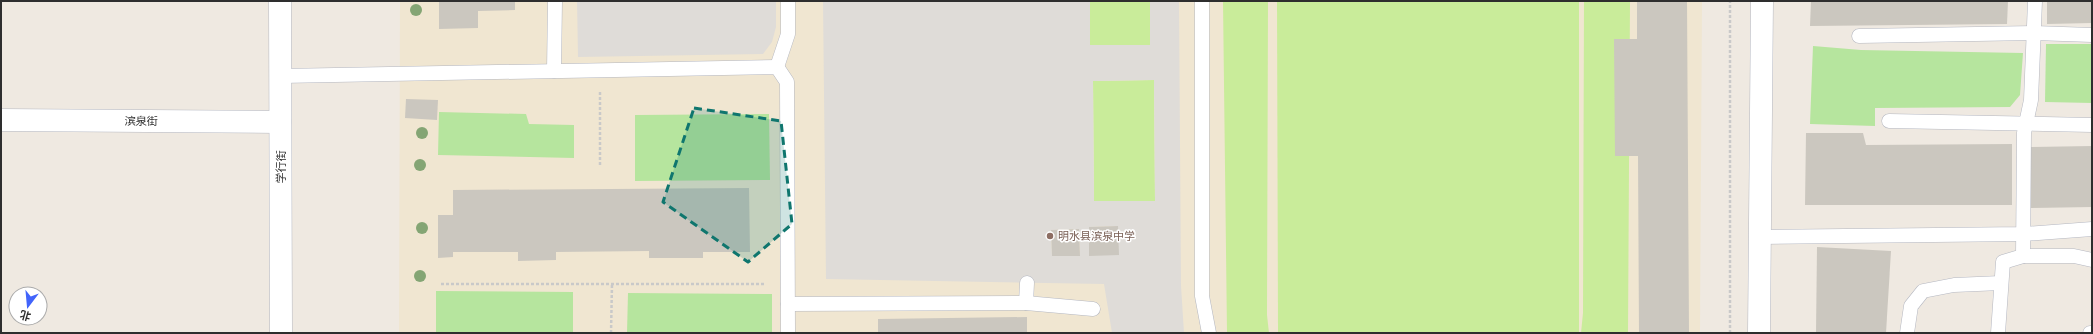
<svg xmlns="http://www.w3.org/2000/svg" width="2093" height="334" font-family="Helvetica,'Noto Sans SC',sans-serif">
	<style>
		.education { fill: #f0e6d1 }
		.green { fill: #b6e59e }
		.pitch { fill: #c9ec9a }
		.plaza { fill: #dfdcd8; fill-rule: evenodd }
		.building { fill: #cbc7bf }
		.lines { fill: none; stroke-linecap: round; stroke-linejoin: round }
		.service-casing { stroke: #b4b7c1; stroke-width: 15 }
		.minor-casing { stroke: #b4b7c1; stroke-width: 23 }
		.tertiary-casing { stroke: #b4b7c1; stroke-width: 23 }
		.path { stroke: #c9c9c9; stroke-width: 2.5; stroke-dasharray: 3 2; stroke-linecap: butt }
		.service { stroke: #fff; stroke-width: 14 }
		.minor { stroke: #fff; stroke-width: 22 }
		.tertiary { stroke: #fff; stroke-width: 22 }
		.tree { fill: #84a574 }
		.marked { fill: #0f766e; fill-opacity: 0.2; stroke: #0f766e; stroke-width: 3; stroke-dasharray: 8 5; stroke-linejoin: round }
		.education-dot { fill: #8d6e63; stroke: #fff; stroke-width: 1.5 }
		.labels { text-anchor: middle; stroke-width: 3; stroke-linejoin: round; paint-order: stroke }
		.street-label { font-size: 11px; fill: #2e2e2e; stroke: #fff }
		.education-label { font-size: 11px; fill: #785e54; stroke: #fff; text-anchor: start }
	</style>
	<rect width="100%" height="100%" fill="#efe9e1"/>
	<path class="education" d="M400,1H1702L1700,333H399Z"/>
	<g class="green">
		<path d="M2046,44H2092V103L2045,102Z"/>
		<path d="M1813,46L1861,50L2023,53L2020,95L2010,107L1875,108V126L1810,124Z"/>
		<path d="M439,112L526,114L529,124L574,125V158L438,155Z"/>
		<path d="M769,114L770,180L635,181V115Z"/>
		<path d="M436,291L573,292V333H436Z"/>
		<path d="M628,293L772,294V333H627Z"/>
	</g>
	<g class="pitch">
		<path d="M1090,1H1150L1151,45H1090Z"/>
		<path d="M1223,1H1268L1267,315L1269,333H1227Z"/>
		<path d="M1277,1H1579V333H1278Z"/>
		<path d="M1584,1H1630L1628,333H1581L1583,313Z"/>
		<path d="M1154,80L1155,201H1094L1093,81Z"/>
	</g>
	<g class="plaza">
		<path d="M577,1H776V27L772,42L763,54L578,57Z"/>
		<path d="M823,1H1090V45H1150V1H1179L1181,286L1184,333H1112L1104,284L826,279ZM1154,80L1155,201H1094L1093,81ZM1118,226L1089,255V227ZM1079,229L1080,255L1052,256L1051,230Z"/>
	</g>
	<g class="building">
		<path d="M439,1H515V10L478,11V28L439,29Z"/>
		<path d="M1637,1H1687L1689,333H1639L1638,156H1615L1614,39H1637Z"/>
		<path d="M1811,1H2008L2007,24L1810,26Z"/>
		<path d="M2047,1H2092V23L2047,24Z"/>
		<path d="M406,99L438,100L437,120L405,118Z"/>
		<path d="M1806,133H1863L1866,145L2012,144V205H1805Z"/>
		<path d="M2092,146V207L2029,208V147Z"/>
		<path d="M749,188L750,252H703V258H649V251L556,252V260L518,261V252H453V257L438,258V215H453V190Z"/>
		<path d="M1118,226L1119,255L1089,256V227Z"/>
		<path d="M1079,229L1080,256H1052L1051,230Z"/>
		<path d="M1817,247L1891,251L1886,333H1816Z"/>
		<path d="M1027,317V333H878V319Z"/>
	</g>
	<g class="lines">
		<g class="service-casing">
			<g id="service">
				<path d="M1202,1V296L1209,333"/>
				<path d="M1859,36L2034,33L2092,35"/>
				<path d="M777,67L788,34V1"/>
				<path d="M554,71L555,1"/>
				<path d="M281,76L777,67L787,82L788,333"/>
				<path d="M1889,121L2092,125"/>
				<path d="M1760,237L2024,234L2092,229"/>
				<path d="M2023,256H2074L2092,260"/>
				<path d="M1026,303L1027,283"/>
				<path d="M788,304L1026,303L1093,309"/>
				<path d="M1907,333L1911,306L1923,291L1954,285L2001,283"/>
				<path d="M1998,333L2003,262L2023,256L2024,133L2031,100L2035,1"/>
				<path d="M2090,333H2092"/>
			</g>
		</g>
		<g class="minor-casing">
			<g id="minor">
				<path d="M1,120L280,122"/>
				<path d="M1759,333L1762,1"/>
			</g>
		</g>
		<g class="tertiary-casing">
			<path id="tertiary" d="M280,1L281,333"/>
		</g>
		<g class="path">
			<path d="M600,92V166"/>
			<path d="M441,284H765"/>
			<path d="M611,333L612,284"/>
			<path d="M1730,333V1"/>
		</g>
		<use href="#service" class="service"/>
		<use href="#minor" class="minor"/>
		<use href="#tertiary" class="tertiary"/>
	</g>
	<g class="tree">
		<circle cx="416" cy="10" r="6"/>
		<circle cx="422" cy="133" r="6"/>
		<circle cx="420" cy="165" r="6"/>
		<circle cx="422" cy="228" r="6"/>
		<circle cx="420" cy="276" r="6"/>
	</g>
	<path class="marked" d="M694,108L781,121L792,224L748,262L663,202Z"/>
	<circle class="education-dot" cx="1050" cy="236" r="4"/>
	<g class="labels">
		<g class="street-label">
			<text x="141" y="125">滨泉街</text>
			<text transform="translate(281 167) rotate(-90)" y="4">学行街</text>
		</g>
		<g class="education-label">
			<text x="1058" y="240">明水县滨泉中学</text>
		</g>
	</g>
	<rect width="2093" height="334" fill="none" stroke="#2e2e2e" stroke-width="4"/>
	<g transform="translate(28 306) rotate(196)"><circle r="19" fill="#ffffff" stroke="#ababab"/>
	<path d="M0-3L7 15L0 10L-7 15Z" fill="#4264fb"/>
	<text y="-6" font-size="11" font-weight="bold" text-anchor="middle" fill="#2e2e2e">北</text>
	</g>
</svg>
